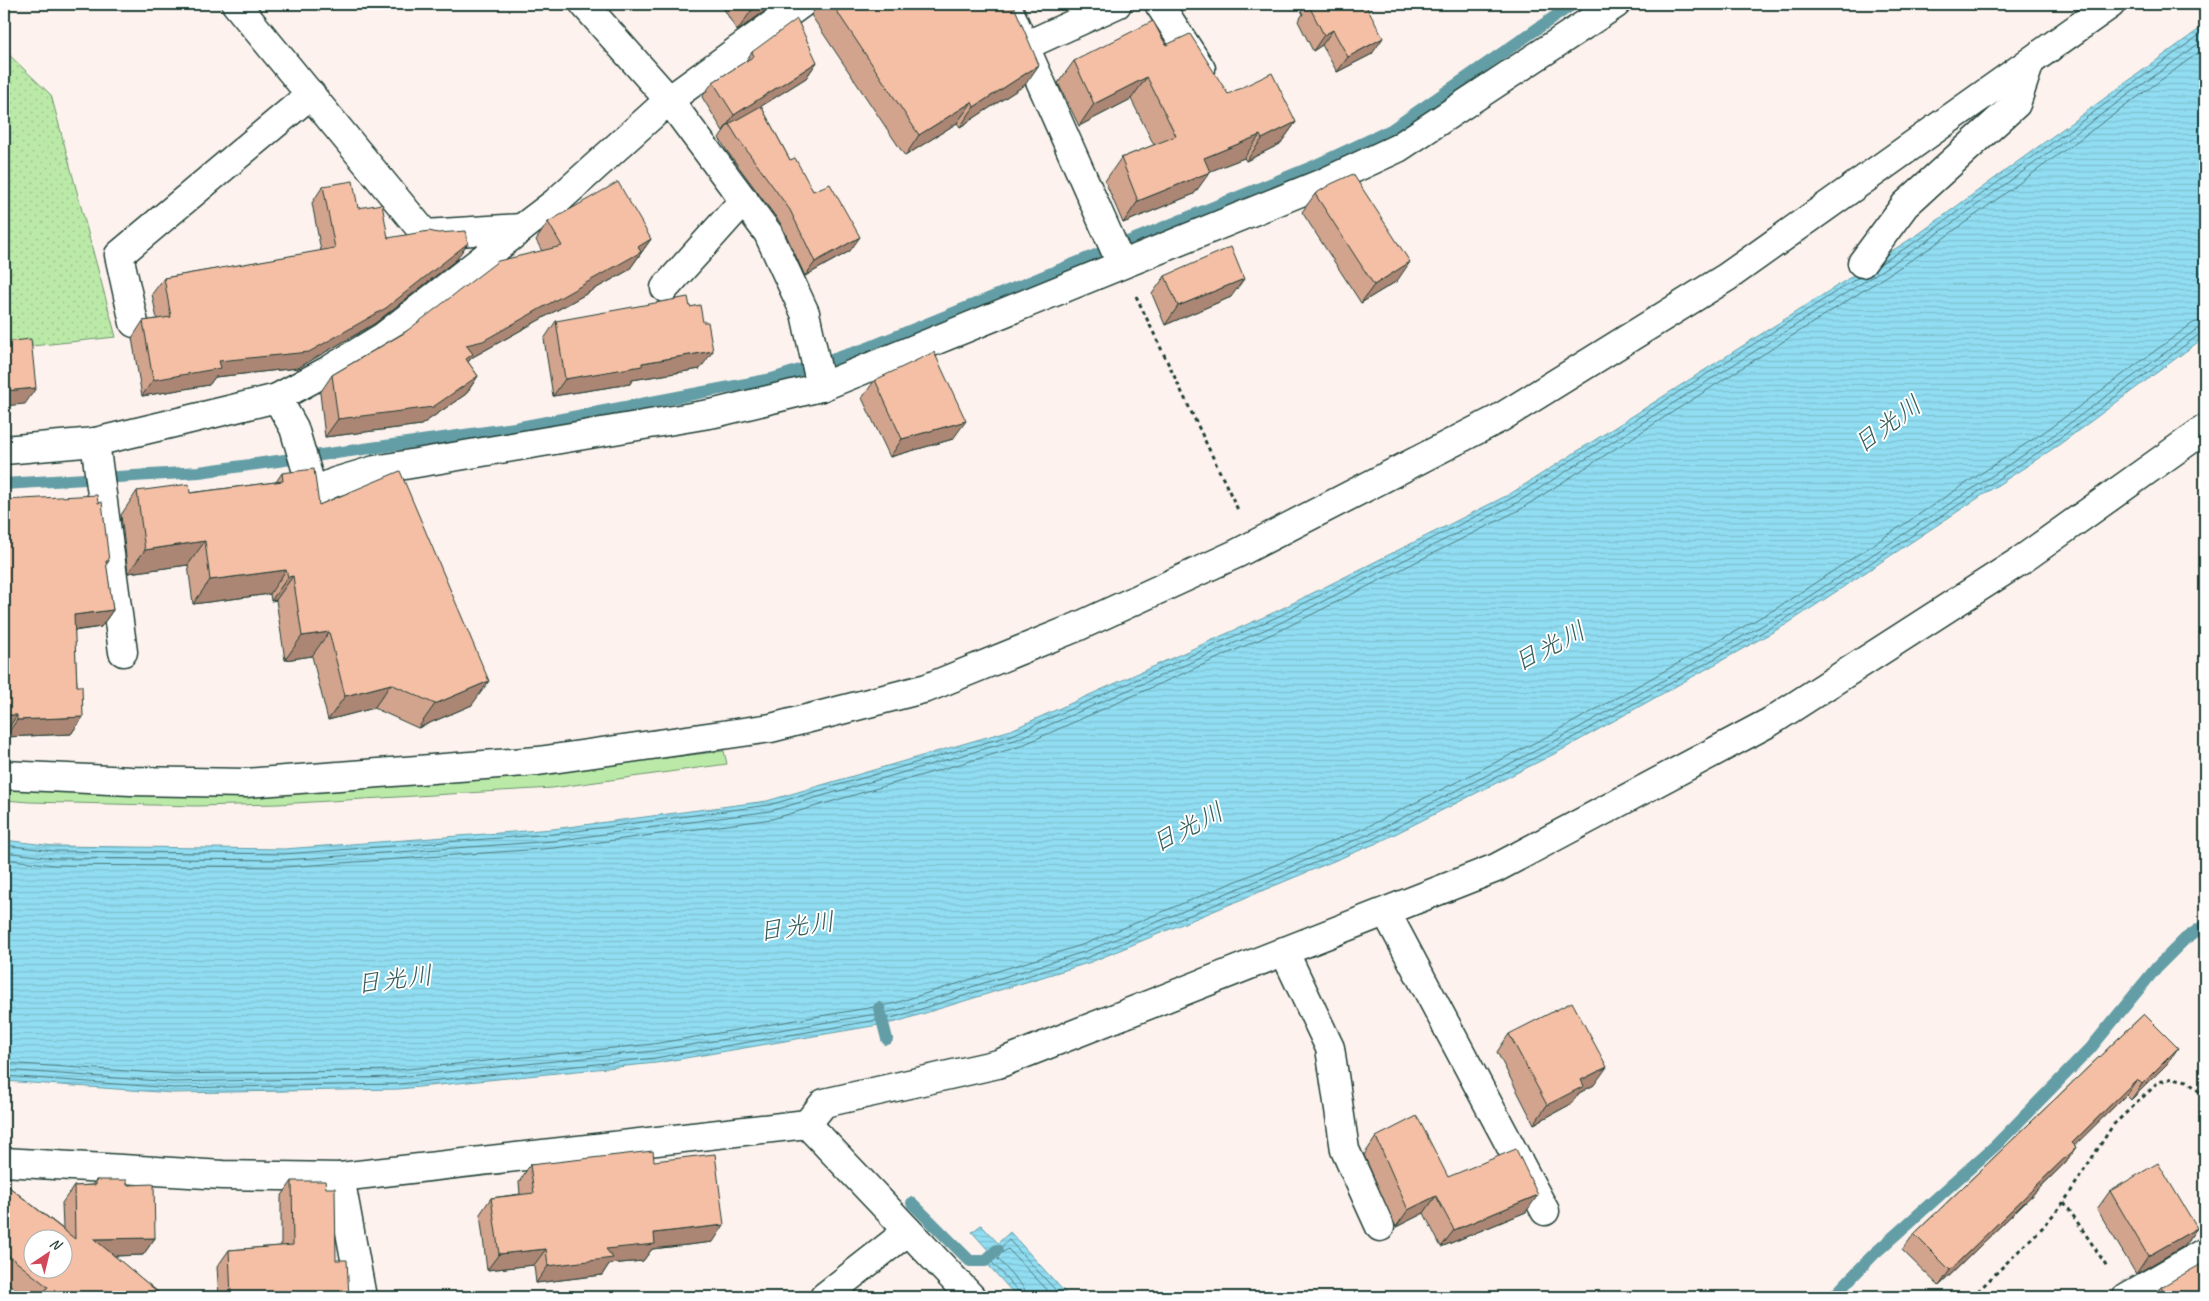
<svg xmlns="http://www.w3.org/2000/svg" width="2209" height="1301" font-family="Caveat,'Klee One',sans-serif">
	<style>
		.grass { fill: #bbeaa8; stroke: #6d946e }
		.park { fill: url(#park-dots); stroke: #6d946e }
		.water { fill: url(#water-rules); stroke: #639da6 }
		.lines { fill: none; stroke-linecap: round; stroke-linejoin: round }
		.shore { stroke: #4d7d80; stroke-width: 1 }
		.stream { stroke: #639da6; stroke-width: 12 }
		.minor-casing { stroke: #1f3d34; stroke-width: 31 }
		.major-casing { stroke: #1f3d34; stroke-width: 31 }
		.path { stroke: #1f3d34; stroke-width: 3; stroke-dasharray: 4 4; stroke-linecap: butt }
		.minor { stroke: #fff; stroke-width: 28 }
		.major { stroke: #fff; stroke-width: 28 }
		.wall { fill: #d2a48e; stroke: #1f3d34 }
		.shaded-wall { fill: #ab8674; stroke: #1f3d34 }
		.building { fill: #f4bfa5; stroke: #1f3d34; fill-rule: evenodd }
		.labels { text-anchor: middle; stroke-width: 4; stroke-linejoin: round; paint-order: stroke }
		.water-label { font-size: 26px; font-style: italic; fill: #365d5a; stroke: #fff }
	</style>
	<defs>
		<pattern id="park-dots" width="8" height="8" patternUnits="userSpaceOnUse" patternTransform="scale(1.25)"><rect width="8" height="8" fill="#bbeaa8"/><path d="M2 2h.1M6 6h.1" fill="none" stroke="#a0ca91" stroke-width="1.8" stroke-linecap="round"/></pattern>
		<pattern id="water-rules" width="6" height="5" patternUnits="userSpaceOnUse" patternTransform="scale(1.25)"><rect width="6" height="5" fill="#91ddf2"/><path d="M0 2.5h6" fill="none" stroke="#7dbfd0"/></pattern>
	</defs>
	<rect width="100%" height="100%" fill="#fdf2ed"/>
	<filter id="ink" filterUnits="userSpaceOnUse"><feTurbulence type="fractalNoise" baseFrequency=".02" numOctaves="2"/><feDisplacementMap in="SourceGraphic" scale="10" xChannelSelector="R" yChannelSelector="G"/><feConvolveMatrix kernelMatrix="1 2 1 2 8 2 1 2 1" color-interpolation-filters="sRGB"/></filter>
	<g filter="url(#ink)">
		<path class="grass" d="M724,751L727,764L552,788L278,804L195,806L29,802L4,800V783L541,773Z"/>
		<path class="park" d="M4,50L51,95L116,337L4,349Z"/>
		<g class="water">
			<path d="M2205,25V337L2060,444L1787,624L1558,752L1377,843L1091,962L896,1022L656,1063L399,1089L173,1093L4,1081V840L54,846L284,849L553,829L767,801L1011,730L1275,612L1510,494L1920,233Z"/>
			<path d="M981,1225L998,1243L1010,1232L1069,1297H1017L981,1257L989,1251L972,1232Z"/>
		</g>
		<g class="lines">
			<g class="shore">
				<path d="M1880,264L1923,237L2205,31"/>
				<path d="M4,845L54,851L284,854L554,834L769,805L1012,735L1277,617L1512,498L1859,277"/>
				<path d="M4,852L54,858L284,860L554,841L770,811L1015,740L1280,623L1515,504L1926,242L2205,39"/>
				<path d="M4,859L54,865L284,867L555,848L772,819L1018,747L1283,629L1519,510L1930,248L2205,48"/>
				<path d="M4,1063L174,1074L398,1070L653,1044L892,1004L1085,944L1369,826L1550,735L1777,608L2050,428L2193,323L2205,320"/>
				<path d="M4,1070L173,1082L398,1077L654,1051L894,1011L1087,951L1372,833L1553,742L1781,615L2054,435L2197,329L2205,327"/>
				<path d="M4,1076L173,1088L399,1084L655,1058L895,1017L1089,957L1375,838L1556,747L1784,620L2057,440L2200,334L2205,333"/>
				<path d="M1020,1297L1019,1292L989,1259L994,1248L1001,1247L1009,1240L1062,1297"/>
				<path d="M1026,1297L1024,1288L998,1259L1000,1254L1008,1249L1054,1297"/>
			</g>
			<g class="stream">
				<path d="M4,484L199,472L515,428L772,379L865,349L1314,166L1391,130L1573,4"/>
				<path d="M879,1008L887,1039"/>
				<path d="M912,1203L970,1261H985L997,1250"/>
				<path d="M1833,1297L1874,1254L1996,1145L2090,1049L2157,967L2185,939L2205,925"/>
			</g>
			<g class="minor-casing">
				<g id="minor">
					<path d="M236,4L425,234L522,228"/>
					<path d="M584,4L669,100L768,233L805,313L821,387"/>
					<path d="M1006,4L1119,259"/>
					<path d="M1159,4L1201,69"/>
					<path d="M1025,46L1117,4"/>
					<path d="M1862,263L1905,205L2016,104L2030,62"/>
					<path d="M665,288L744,200"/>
					<path d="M134,323L119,255L311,94"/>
					<path d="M277,398L294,428L313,492L335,482L375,470L715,413L821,387L1325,182L1398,148L1616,4"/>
					<path d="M95,442L123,652"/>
					<path d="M4,450L95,442L224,411L277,398L329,370L383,337L522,228L556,202L669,100L801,4"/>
					<path d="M4,775L131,781L246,783L538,761L771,728L927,688L1077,627L1236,554L1500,418L1727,277L2111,4"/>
					<path d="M1386,912L1545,1211"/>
					<path d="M1284,951L1330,1048L1345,1150L1380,1227"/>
					<path d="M807,1124L824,1103L998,1064L1496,868L1770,722L2020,561L2205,429"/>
					<path d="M4,1162L223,1175L340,1177L807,1124L971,1297"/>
					<path d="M340,1177L362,1297"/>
					<path d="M824,1297L908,1231"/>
				</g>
			</g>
			<g class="major-casing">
				<path id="major" d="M2127,1297L2205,1252"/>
			</g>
			<g class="path">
				<path d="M1136,296L1239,512"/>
				<path d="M2064,1202L2108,1268"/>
				<path d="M1972,1297L2043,1227L2064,1202L2113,1125L2159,1082L2173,1078L2187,1081L2202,1094L2205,1100"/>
			</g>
			<use href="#minor" class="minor"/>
			<use href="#major" class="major"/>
		</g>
		<g class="wall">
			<path d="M721,4H775L737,31Z"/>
			<path d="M816,4H1013L1025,85L960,127L957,123L905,156L811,15L815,9Z"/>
			<path d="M1297,4H1365L1372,54L1337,72L1322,45L1313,51L1298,21L1303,14Z"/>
			<path d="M1166,45L1228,94L1296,122L1280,144L1246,161L1244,158L1210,171L1194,194L1123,223L1105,181L1121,158L1154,145L1131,99L1079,126L1058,83L1074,61Z"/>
			<path d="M752,52L817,62L806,78L761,106L790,160L813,191L850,251L805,276L781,224L727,151L719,138L725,129L723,131L702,97L713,82L745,62Z"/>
			<path d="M323,186L358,208L388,238L456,260L374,324L298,368L215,377L209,385L142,396L132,338L143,321L157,319L152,294L164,278L321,251L312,203Z"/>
			<path d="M1315,194L1397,281L1361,303L1302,212Z"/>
			<path d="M548,222L651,239L629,270L471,358L468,362L478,376L466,394L421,425L325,437L320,393L332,375L542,251L536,240Z"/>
			<path d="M1165,276L1231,297L1165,325L1152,294Z"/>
			<path d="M556,321L700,369L632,380L630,384L553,396L544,339Z"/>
			<path d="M875,380L953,439L890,457L862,398Z"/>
			<path d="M282,473L319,505L472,705L418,728L374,708L328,720L312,656L285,660L276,600L271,601L270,594L193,604L188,565L128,573L121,515L137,491L190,493L276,482Z"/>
			<path d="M4,500L109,561L106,565L113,610L101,627L74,631L77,686L83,717L71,734L5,737L6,732H4Z"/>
			<path d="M2144,1014L2167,1064L2131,1100L2126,1095L2074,1145L2076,1147L2065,1163L1939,1286L1902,1250L1914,1234Z"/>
			<path d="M1509,1034L1594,1085L1579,1093L1571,1104L1534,1124L1497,1052Z"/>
			<path d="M1376,1137L1448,1177L1526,1212L1441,1247L1424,1213L1396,1227L1364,1155Z"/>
			<path d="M654,1161L713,1242L652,1249L643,1261L609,1264L602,1275L536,1283L534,1265L487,1270L480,1214L491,1198L520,1194L519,1182L530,1165Z"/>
			<path d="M96,1180L127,1185L155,1238L143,1255L114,1256L164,1297H26L4,1280V1183L63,1229L62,1203L74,1186L92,1185Z"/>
			<path d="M292,1181L336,1260L349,1297H219L217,1267L229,1250L281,1246V1197Z"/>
			<path d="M2110,1191L2197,1228L2184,1246L2136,1274L2097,1209Z"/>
			<path d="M2161,1287L2205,1297H2154Z"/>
		</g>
		<g class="shaded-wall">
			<path d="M761,4H775L737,31L751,11Z"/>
			<path d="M1333,30L1322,45L1313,51L1324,35Z"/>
			<path d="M1383,38L1372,54L1337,72L1348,57Z"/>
			<path d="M817,62L806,78L730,126L729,124L725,129L723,131L734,115Z"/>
			<path d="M1039,65L1025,85L960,127L974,107Z"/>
			<path d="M1147,77L1131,99L1079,126L1094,104Z"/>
			<path d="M972,102L957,123L905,156L919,135Z"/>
			<path d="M1296,122L1280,144L1246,161L1262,139Z"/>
			<path d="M1260,135L1244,158L1188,180L1204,158Z"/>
			<path d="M1210,172L1194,194L1123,223L1138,201Z"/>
			<path d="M860,237L850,251L805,276L815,262Z"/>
			<path d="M651,239L629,270L471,358L461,372L466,345Z"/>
			<path d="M468,243L456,260L374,324L298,368L215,377L209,385L142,396L153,380L219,361Z"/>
			<path d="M1410,262L1397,281L1361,303L1374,285Z"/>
			<path d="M1244,279L1231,297L1165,325L1178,306Z"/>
			<path d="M713,351L700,369L632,380L630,384L553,396L565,379L642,363Z"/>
			<path d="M478,376L466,394L421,425L325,437L338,419Z"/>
			<path d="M36,388L25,404L4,406V391Z"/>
			<path d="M966,421L953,439L890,457L902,439Z"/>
			<path d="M205,541L188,565L128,573L145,550Z"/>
			<path d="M286,570L270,594L193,604L210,580Z"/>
			<path d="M293,576L276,600L271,601L288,577Z"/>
			<path d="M113,610L101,627L62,632L74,615Z"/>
			<path d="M329,632L312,656L285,660L302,636Z"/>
			<path d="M489,681L472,705L418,728L435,704Z"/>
			<path d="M391,684L374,708L328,720L345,696Z"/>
			<path d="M4,715H17L6,732H4Z"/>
			<path d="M83,717L71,734L5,737L17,720Z"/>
			<path d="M2178,1048L2167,1064L2131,1100L2142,1084Z"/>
			<path d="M1607,1067L1594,1085L1579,1093L1571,1104L1534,1124L1547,1105L1581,1080Z"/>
			<path d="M2137,1079L2126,1095L2061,1159L2072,1143Z"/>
			<path d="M2076,1147L2065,1163L1939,1286L1950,1270Z"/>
			<path d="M1538,1195L1526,1212L1441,1247L1454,1230Z"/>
			<path d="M1436,1196L1424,1213L1396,1227L1408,1210Z"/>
			<path d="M724,1225L713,1242L652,1249L643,1261L609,1264L602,1275L536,1283L548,1266L606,1249L654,1233Z"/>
			<path d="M2197,1228L2184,1246L2136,1274L2148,1256Z"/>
			<path d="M155,1238L143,1255L81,1257L94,1239Z"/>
			<path d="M546,1249L534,1265L487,1270L499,1254Z"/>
		</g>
		<g class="building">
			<path d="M747,4H761L751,11Z"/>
			<path d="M832,4H1013L1039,65L974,107L972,102L919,135Z"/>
			<path d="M1312,4H1365L1383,38L1348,57L1333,30L1324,35L1309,6Z"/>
			<path d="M797,19L817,62L734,115L713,82L754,56L752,52Z"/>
			<path d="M1153,21L1166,45L1190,34L1228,94L1272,73L1296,122L1262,139L1260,135L1204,158L1210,172L1138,201L1121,158L1176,136L1147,77L1094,104L1074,61Z"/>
			<path d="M761,106L790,160L795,158L813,191L830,184L860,237L815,262L790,210L737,137L729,124Z"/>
			<path d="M1353,174L1410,262L1374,285L1315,194L1331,184Z"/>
			<path d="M353,181L358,208L382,204L388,238L429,231L438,233L466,231L468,243L386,308L309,352L219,361L221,368L153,380L143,321L171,317L164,278L335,248L323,186Z"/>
			<path d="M618,182L651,239L638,247L641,252L483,341L466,345L473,354L466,359L478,376L433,407L338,419L332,375L404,333L498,261L562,246L548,222Z"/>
			<path d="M1231,247L1244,279L1178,306L1165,276Z"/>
			<path d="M688,297L690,307L700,305L703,322H708L713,351L642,363V366L565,379L556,321Z"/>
			<path d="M31,339L36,388L4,391V342Z"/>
			<path d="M934,352L966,421L902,439L875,380Z"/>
			<path d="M314,469L319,505L400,471L489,681L435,704L391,684L345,696L329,632L302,636L293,576L288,577L286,570L210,580L205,541L145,550L137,491L189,484L190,493L283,481L282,473Z"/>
			<path d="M97,495L98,503L102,502L109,561H106L113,610L74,615L77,686H82L83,717L17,720V715H4V500Z"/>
			<path d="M1572,1002L1607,1067L1581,1080L1584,1086L1547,1105L1509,1034Z"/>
			<path d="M2144,1014L2178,1048L2142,1084L2137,1079L2072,1143L2076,1147L1950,1270L1914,1234Z"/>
			<path d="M1417,1116L1448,1177L1516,1149L1538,1195L1454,1230L1436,1196L1408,1210L1376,1137Z"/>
			<path d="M653,1151L654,1161L715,1154L724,1225L654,1233L655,1244L606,1249L613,1258L548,1266L546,1249L499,1254L491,1198L534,1193L530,1165Z"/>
			<path d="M2158,1163L2197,1228L2148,1256L2110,1191Z"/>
			<path d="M96,1180H127V1185L154,1184L155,1238L94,1239L164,1297H39L48,1287L4,1252V1183L75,1239L74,1186L96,1185ZM32,1238H62V1268H32Z"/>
			<path d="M292,1181H325L326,1188H335L336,1260H347L349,1297H231L229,1250L293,1245Z"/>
			<path d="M2205,1262V1297H2167L2161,1287Z"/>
		</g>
	</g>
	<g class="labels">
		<g class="water-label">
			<text transform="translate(1887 424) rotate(-36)" y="9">日光川</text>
			<text transform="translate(1549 646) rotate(-27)" y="9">日光川</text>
			<text transform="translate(1187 827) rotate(-27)" y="9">日光川</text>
			<text transform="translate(796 926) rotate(-8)" y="9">日光川</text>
			<text transform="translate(394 979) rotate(-7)" y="9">日光川</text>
		</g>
	</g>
	<rect width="2209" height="1301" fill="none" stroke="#fff" stroke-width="20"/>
	<rect x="10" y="10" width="2189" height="1281" fill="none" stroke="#1f3d34" stroke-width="2" filter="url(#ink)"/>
	<g transform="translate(48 1254) rotate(35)"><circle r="24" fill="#ffffff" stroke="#a5b1ae"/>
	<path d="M0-4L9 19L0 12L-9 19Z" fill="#d1495b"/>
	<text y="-8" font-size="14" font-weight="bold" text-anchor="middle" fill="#1f3d34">N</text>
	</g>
</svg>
